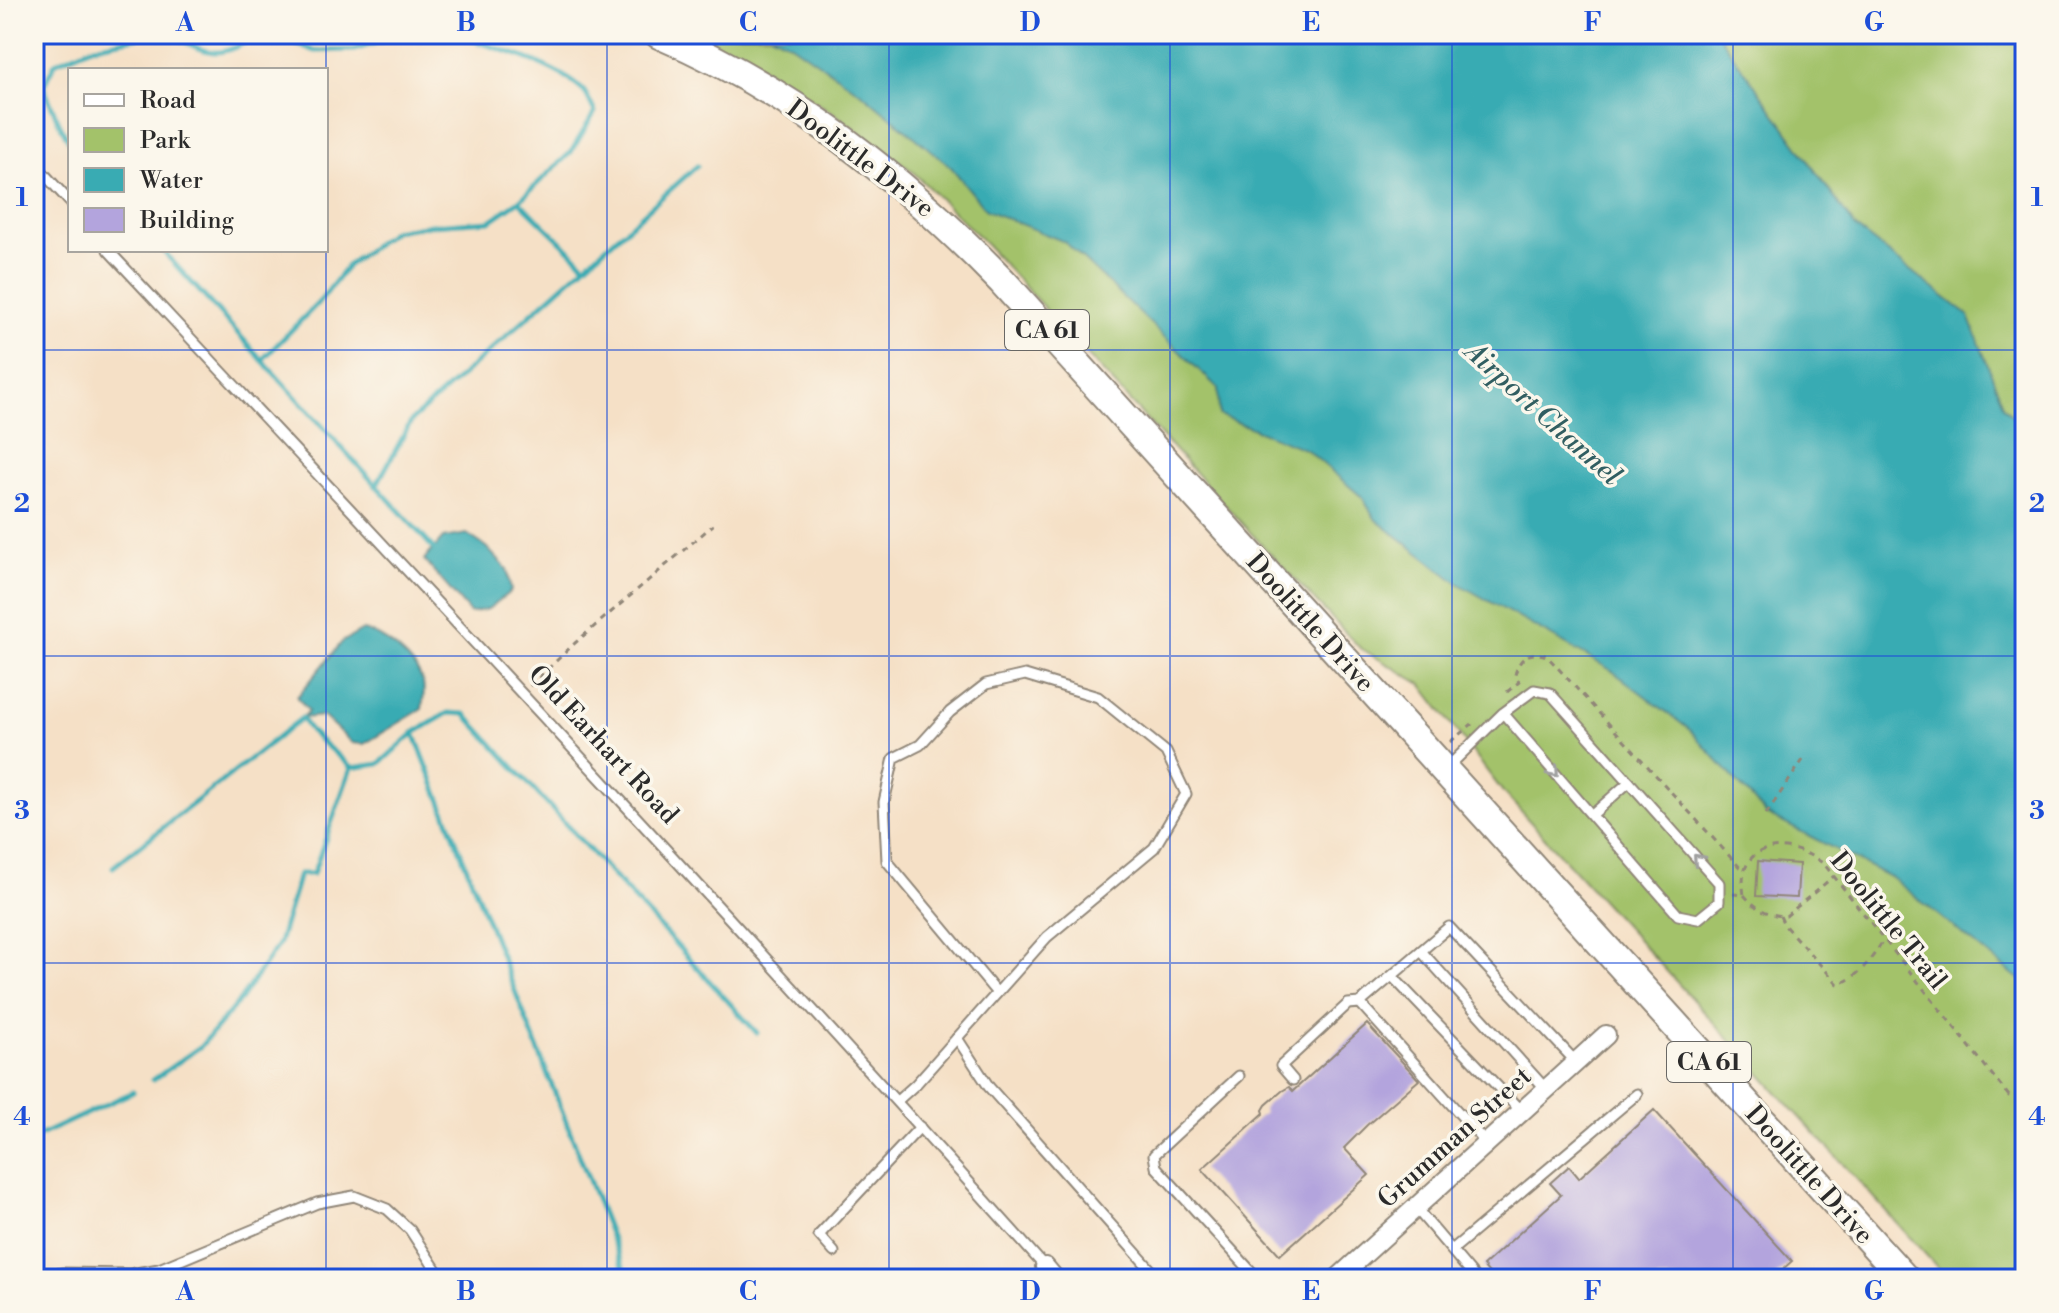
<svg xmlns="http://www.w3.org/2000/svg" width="2059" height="1313" font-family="'Libre Bodoni',serif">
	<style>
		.green { fill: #a3c26a; stroke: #67764a; stroke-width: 2 }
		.water { fill: #39abb3; stroke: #326b6f; stroke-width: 2 }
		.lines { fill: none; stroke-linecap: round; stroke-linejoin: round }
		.stream { stroke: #39abb3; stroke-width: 5 }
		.building { fill: #b3a4dd }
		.service-casing { stroke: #908678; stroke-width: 13 }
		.minor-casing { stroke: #908678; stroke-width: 22 }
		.primary-casing { stroke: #908678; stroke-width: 32 }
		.path { stroke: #908678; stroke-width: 3; stroke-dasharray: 6 6; stroke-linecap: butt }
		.service { stroke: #fff; stroke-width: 9 }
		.minor { stroke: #fff; stroke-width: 18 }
		.primary { stroke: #fff; stroke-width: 28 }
		.oneway { stroke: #a0a0a0 }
		.grid { fill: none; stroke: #1d4ed8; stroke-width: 2; stroke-opacity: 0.55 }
		.labels { text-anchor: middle; stroke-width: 7; stroke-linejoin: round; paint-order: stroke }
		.shield { fill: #fbf7ec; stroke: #696865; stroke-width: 2 }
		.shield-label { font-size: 24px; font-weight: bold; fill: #2b2b2b }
		.street-label { font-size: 26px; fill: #2b2b2b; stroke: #fbf7ec }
		.water-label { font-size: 28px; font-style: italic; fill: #315e61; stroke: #fbf7ec }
		.neatline { fill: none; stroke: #1d4ed8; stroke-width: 3 }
		.grid-label { font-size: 26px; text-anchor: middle; font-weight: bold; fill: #1d4ed8 }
	</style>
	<rect width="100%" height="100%" fill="#fbf7ec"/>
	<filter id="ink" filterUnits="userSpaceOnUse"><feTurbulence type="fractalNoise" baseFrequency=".0125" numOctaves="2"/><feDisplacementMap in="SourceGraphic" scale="16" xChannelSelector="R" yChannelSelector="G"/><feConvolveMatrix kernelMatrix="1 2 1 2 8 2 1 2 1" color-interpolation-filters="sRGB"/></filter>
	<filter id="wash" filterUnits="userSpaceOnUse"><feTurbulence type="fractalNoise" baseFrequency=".006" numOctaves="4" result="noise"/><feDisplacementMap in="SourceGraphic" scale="32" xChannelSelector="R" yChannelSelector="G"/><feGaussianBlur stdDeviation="1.8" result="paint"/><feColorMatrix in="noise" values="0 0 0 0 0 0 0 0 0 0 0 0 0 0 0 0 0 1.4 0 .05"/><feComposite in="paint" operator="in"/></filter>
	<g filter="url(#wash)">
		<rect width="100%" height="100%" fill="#f5e0c6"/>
		<path class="green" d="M695,34H2025V1279H1948L1503,792L1421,684L1360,648L1247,529L980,238L912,171L838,116L750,60Z"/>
		<g class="water">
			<path d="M770,34H1718L1856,228L1969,316L2004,407L2025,429V984L1892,878L1766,814L1690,730L1611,670L1459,584L1376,520L1362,497L1307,450L1219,415L1218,388L1065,242L986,210L952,168L863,94L791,44Z"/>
			<path d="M467,534L486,547L507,569L511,591L488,609L470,613L424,560L443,538Z"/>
			<path d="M363,630C385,636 416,660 423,683C425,691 423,701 422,709L364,744L352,743L323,716L302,718L309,711L297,697L342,642Z"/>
		</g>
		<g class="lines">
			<g class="stream">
				<path d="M171,34C215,59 218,57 262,34"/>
				<path d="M265,34L315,51L354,50L401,35L428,34"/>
				<path d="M34,71C50,93 54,120 70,142"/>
				<path d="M34,84L44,85L55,63L94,46L156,34"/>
				<path d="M519,201L585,265"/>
				<path d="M162,250L434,549"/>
				<path d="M262,360L322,299L348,265L393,231L431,225L490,221L519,201L571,152L595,112C591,105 588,96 583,90C555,63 489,46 452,34"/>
				<path d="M376,486L412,420L697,166"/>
				<path d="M414,733L448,713L465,714L757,1033"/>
				<path d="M351,768L379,764L414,733L625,1272"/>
				<path d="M113,867L302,718C313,740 335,750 351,768L313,874H299L279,943L240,1000L201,1046L153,1080"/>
				<path d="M34,1138L133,1092"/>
			</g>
		</g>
		<g id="blocks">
			<g class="building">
				<path d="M1758,861L1799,864L1797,898L1756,896Z"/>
				<path d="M1367,1024L1419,1080L1367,1125L1344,1148L1369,1175L1280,1255L1202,1169L1264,1113L1263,1110L1266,1105L1282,1091L1289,1087L1293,1091Z"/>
				<path d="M1654,1110L1792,1261L1772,1279H1494L1483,1266L1561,1195L1550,1183L1569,1166L1579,1178Z"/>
			</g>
		</g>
	</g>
	<g filter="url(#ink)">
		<use href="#blocks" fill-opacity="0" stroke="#908678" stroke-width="2"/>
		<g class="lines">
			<g class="service-casing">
				<g id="service">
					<path d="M34,163L70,202"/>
					<path d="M108,250C423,587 738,923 1045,1267"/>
					<path d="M1448,767L1503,713L1534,690L1550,693L1719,883V902L1698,919L1678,915L1503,713"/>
					<path d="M1592,815L1629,782"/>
					<path d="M1421,951L1545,1088"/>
					<path d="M1392,976L1521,1111"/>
					<path d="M1360,1003L1449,927L1576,1062"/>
					<path d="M957,1038L989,1087L1159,1279"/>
					<path d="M1239,1076L1154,1155L1156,1167L1258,1279"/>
					<path d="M1293,1080L1281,1066L1348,1004L1360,1003L1486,1143"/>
					<path d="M897,1101L916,1084L1047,937L1154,848L1186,794L1166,752L1098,697L1025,675L986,684L950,712L920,745L894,758L884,802L887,861L997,993"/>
					<path d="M1415,1207L1476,1279"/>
					<path d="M1452,1250L1637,1094"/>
					<path d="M834,1252L819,1235L920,1127"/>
					<path d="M34,1277L63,1273L130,1274L159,1269L317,1203L354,1196L387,1209L410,1230L442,1279"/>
				</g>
			</g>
			<g class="minor-casing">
				<g id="minor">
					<path d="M1045,1267L1055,1279"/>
					<path d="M1337,1279L1606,1035"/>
				</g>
			</g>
			<g class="primary-casing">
				<path id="primary" d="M659,34C792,90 902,178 1002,281L1905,1279"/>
			</g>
			<g class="path">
				<path d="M530,686L575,643L713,525"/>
				<path d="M1507,692L1519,682L1515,675C1519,657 1530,650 1547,656L1744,872"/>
				<path d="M1450,742L1472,724"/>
				<path d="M1766,814L1803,760"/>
				<path d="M1733,894L1744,895C1735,839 1790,838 1824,864L2009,1096L2025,1097"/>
				<path d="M1744,895C1755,908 1769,916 1786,916L1834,876"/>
				<path d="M1780,916L1784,925L1838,984C1858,979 1874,956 1884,939"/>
			</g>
			<use href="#service" class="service"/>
			<use href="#minor" class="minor"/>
			<use href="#primary" class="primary"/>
		</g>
		<defs><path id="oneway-chevron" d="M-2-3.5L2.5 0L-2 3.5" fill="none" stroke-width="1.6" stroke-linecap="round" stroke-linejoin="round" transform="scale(2)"/></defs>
		<g class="oneway">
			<use href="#oneway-chevron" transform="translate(1554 772) rotate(49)"/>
			<use href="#oneway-chevron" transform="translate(1698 859) rotate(-132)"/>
		</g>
	</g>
	<path class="grid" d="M326,34V70M607,34V1279M889,34V1279M1170,34V1279M1452,34V1279M1733,34V1279M326,250V1279M34,350H2025M34,656H2025M34,963H2025"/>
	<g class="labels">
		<g class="shield">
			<rect x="1005" y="310" width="84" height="40" rx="6"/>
			<rect x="1667" y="1042" width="84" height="40" rx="6"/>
		</g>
		<g class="shield-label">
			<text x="1047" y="338">CA 61</text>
			<text x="1709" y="1070">CA 61</text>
		</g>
		<g class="street-label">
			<text transform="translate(861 158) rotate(37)" y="9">Doolittle Drive</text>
			<text transform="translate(1311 622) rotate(48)" y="9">Doolittle Drive</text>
			<text transform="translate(604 744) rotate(47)" y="9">Old Earhart Road</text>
			<text transform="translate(1889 920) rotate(51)" y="9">Doolittle Trail</text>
			<text transform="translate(1454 1137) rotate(-42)" y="9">Grumman Street</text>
			<text transform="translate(1810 1174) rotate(48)" y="9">Doolittle Drive</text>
		</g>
		<g class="water-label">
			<text transform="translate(1544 413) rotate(42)" y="10">Airport Channel</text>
		</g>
	</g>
	<rect width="2059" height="1313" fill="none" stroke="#fbf7ec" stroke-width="88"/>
	<rect x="68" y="68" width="260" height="184" fill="#fbf7ec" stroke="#a8a59f" stroke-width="2"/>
	<rect x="84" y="94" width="40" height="12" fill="#ffffff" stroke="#a8a59f" stroke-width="2"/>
	<text x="140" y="108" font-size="24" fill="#2b2b2b">Road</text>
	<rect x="84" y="128" width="40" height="24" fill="#a3c26a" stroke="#a8a59f" stroke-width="2"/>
	<text x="140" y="148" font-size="24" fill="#2b2b2b">Park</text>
	<rect x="84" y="168" width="40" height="24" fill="#39abb3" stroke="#a8a59f" stroke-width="2"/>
	<text x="140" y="188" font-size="24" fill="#2b2b2b">Water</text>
	<rect x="84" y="208" width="40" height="24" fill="#b3a4dd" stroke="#a8a59f" stroke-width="2"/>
	<text x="140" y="228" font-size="24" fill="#2b2b2b">Building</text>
	<rect x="44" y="44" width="1971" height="1225" class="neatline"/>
	<g class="grid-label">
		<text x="185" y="31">A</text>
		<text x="466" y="31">B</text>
		<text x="748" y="31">C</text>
		<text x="1030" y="31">D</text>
		<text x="1311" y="31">E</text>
		<text x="1593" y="31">F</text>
		<text x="1874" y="31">G</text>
		<text x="22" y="206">1</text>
		<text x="2037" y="206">1</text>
		<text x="22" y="512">2</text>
		<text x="2037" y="512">2</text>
		<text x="22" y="819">3</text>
		<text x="2037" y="819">3</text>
		<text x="22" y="1125">4</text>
		<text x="2037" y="1125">4</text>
		<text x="185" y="1300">A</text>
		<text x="466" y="1300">B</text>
		<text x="748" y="1300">C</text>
		<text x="1030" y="1300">D</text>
		<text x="1311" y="1300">E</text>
		<text x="1593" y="1300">F</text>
		<text x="1874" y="1300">G</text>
	</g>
</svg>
